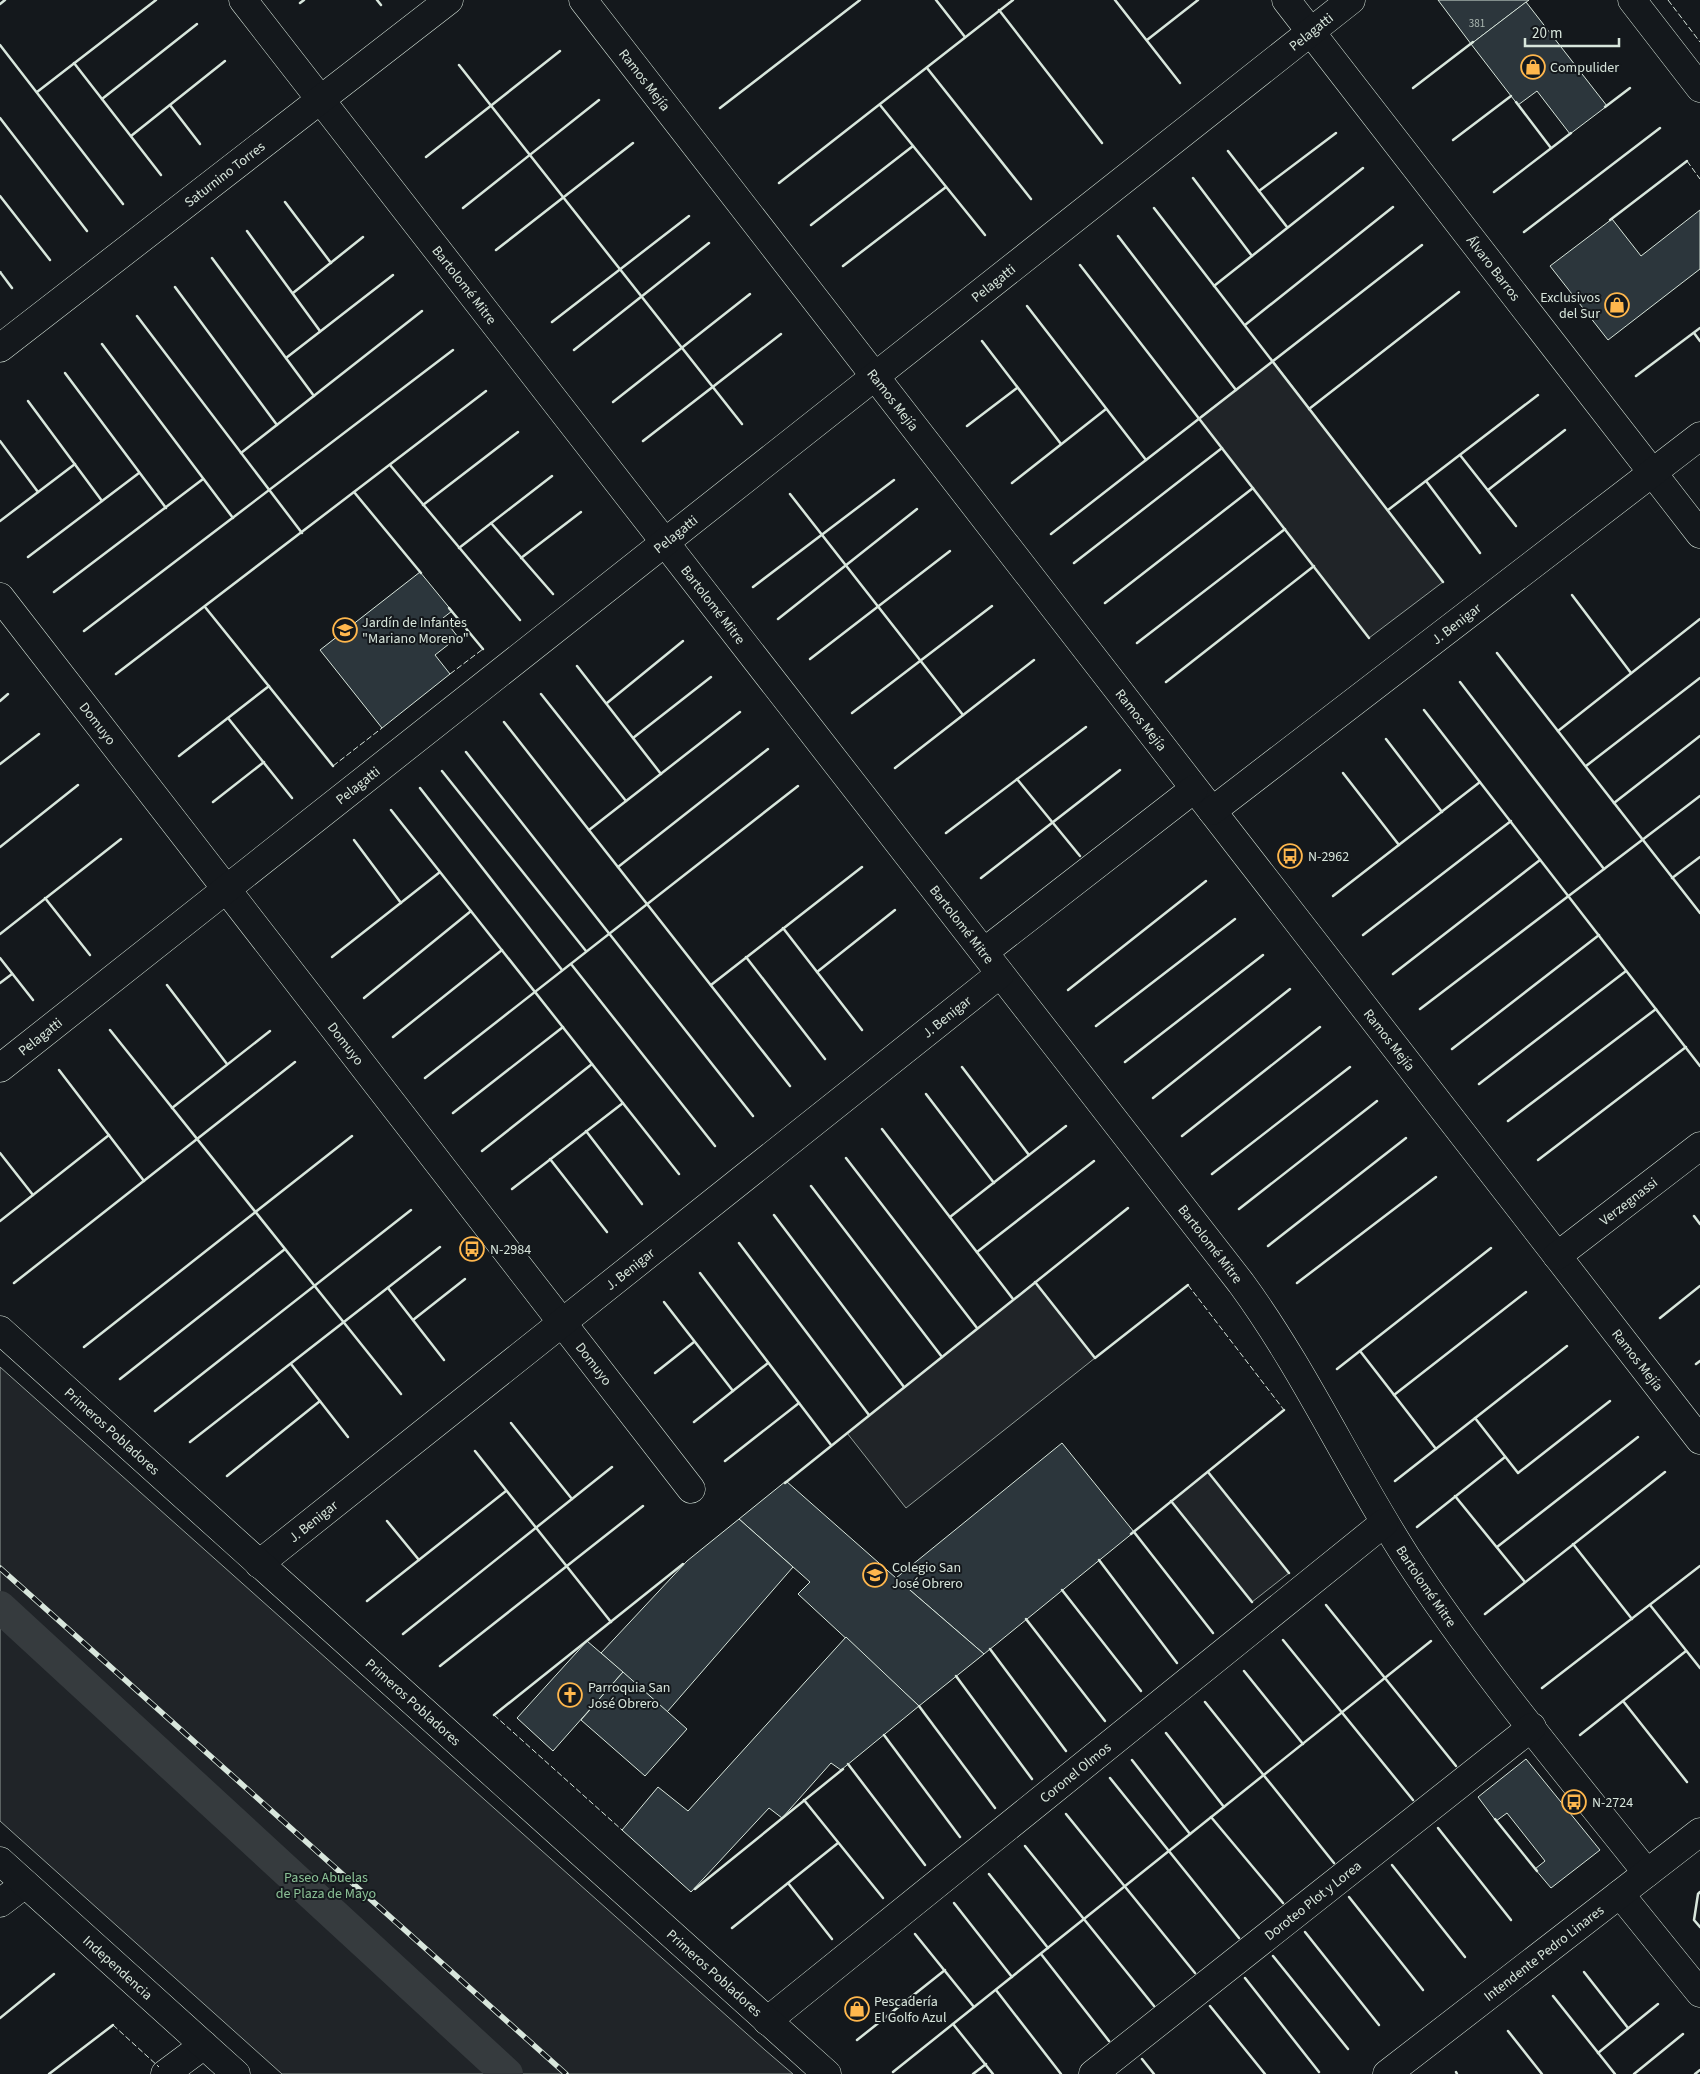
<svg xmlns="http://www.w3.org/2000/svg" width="1700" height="2074" font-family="'Source Sans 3',sans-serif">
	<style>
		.green { fill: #202428; stroke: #939e99 }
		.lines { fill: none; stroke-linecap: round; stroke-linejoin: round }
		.canal { stroke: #363b3e; stroke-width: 32 }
		.building { fill: #2c363c; stroke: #d8e6dc }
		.minor-casing { stroke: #d8e6dc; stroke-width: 29 }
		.tertiary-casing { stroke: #d8e6dc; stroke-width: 29 }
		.secondary-casing { stroke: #d8e6dc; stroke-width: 29 }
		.primary-casing { stroke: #d8e6dc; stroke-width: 29 }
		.trunk-casing { stroke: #d8e6dc; stroke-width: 29 }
		.minor { stroke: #14181c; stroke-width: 28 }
		.tertiary { stroke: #14181c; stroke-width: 28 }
		.secondary { stroke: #14181c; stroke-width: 28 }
		.primary { stroke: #14181c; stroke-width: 28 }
		.trunk { stroke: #14181c; stroke-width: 28 }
		.rail-casing { stroke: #d8e6dc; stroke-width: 5.5 }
		.rail { stroke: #14181c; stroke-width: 4; stroke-dasharray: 11; stroke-linecap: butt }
		.fence { stroke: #d8e6dc; stroke-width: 1; stroke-dasharray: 6 2.5; stroke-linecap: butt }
		.wall { stroke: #d8e6dc; stroke-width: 2.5 }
		.labels { text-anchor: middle; stroke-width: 4; stroke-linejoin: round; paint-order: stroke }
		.number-label { font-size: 11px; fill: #adbab4 }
		.street-label { font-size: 14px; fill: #d8e6dc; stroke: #14181c }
		.poi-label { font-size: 14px; fill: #d8e6dc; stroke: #14181c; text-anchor: start }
		.park-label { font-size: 14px; fill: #8ac095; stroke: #14181c }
	</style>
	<rect width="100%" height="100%" fill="#14181c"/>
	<g class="green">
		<path d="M1273,361L1443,582L1369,638L1199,418Z"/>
		<path d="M1035,1282L1095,1358L906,1508L847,1433Z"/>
		<path d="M0,1367L765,2050L793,2074H282L0,1821Z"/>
		<path d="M1208,1472L1289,1573L1252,1602L1171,1501Z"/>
	</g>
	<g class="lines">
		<path class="canal" d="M0,1607L507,2074"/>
	</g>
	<g class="building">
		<path d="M1438,0H1529L1471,44Z"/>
		<path d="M1526,2L1607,106L1570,134L1537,91L1518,105L1471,44Z"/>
		<path d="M1700,210V269L1608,340L1550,266L1612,219L1641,256Z"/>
		<path d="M420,572L452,611L443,618L458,637L435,655L450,674L382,728L320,650Z"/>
		<path d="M1062,1443L1134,1532L984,1654L896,1578Z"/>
		<path d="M786,1481L896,1578L984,1654L919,1706L798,1594L810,1582L739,1519Z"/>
		<path d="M739,1519L793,1567L667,1712L601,1653L687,1561Z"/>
		<path d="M846,1637L919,1706L841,1770L831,1763L782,1818L769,1808L691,1892L622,1830L658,1787L688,1811Z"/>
		<path d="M587,1641L623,1672L553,1751L517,1718Z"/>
		<path d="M623,1672L687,1729L645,1776L581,1720Z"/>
		<path d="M1526,1759L1600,1850L1551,1888L1535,1869L1545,1861L1507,1813L1496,1821L1478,1797Z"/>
	</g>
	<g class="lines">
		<g class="minor-casing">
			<g id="minor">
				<path id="s1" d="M243,0L1241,1283C1304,1369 1349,1468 1407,1558C1479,1668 1565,1770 1647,1873"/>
				<path id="s2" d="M583,0L1700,1440"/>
				<path id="s3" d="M1286,0L1700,534"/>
				<path id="s4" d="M0,597L691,1489"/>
				<path id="s5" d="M1212,811L1700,436"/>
				<path d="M984,952L1194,789"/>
				<path id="s6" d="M0,1068L1351,0"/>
				<path id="s7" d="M1557,1256L1700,1146"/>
				<path id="s8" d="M259,1564L1000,974"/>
				<path d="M1620,1894L1700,1993"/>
				<path d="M0,1903L25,1884"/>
				<path id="s9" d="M767,2021L1384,1523"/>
				<path d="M165,2074L204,2045"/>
				<path id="s10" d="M1093,2074L1532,1727"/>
			</g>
		</g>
		<g class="tertiary-casing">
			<g id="tertiary">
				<path id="s11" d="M0,348L449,0"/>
				<path id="s12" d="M0,1861L236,2074"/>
			</g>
		</g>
		<g class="secondary-casing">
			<g id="secondary">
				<path id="s13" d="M0,1330L827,2074"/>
			</g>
		</g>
		<g class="primary-casing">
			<g id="primary">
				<path id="s14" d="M1387,2074L1700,1832"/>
			</g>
		</g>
		<g class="trunk-casing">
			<path id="trunk" d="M1632,0L1700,88"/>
		</g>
		<use href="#minor" class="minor"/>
		<use href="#tertiary" class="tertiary"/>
		<use href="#secondary" class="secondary"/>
		<use href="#primary" class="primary"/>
		<use href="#trunk" class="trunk"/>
		<g class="rail-casing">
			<path id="rail" d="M0,1568L566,2074"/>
		</g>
		<use href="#rail" class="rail"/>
		<g class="fence">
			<path d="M1668,0L1700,42"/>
			<path d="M1687,161L1700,179"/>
			<path d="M450,674L483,649"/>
			<path d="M333,766L382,728"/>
			<path d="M1188,1285L1284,1410"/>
			<path d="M494,1715L622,1830"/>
			<path d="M113,2025L159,2067"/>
		</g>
		<g class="wall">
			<path d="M377,0L381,5"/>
			<path d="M936,0L965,37"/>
			<path d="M1115,0L1180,83"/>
			<path d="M300,3L304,0"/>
			<path d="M0,4L5,0"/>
			<path d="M999,10L1102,143"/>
			<path d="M1147,40L1198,0"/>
			<path d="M0,45L123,204"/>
			<path d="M74,63L161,175"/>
			<path d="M459,65L742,424"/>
			<path d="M927,68L1031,199"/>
			<path d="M1413,88L1473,42"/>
			<path d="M37,92L156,0"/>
			<path d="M102,99L197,24"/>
			<path d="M1516,102L1551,148"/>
			<path d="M170,105L200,144"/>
			<path d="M880,105L985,235"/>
			<path d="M1605,107L1630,88"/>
			<path d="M720,108L860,0"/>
			<path d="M0,118L87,231"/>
			<path d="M131,136L225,61"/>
			<path d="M1453,140L1511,96"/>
			<path d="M1228,151L1287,227"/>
			<path d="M426,157L560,51"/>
			<path d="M1193,178L1252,256"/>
			<path d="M779,183L1013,0"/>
			<path d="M1259,191L1336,133"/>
			<path d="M1494,192L1571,133"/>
			<path d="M0,196L50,260"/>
			<path d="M285,202L331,263"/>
			<path d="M463,208L599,100"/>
			<path d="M1154,208L1443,582"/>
			<path d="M1610,220L1687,161"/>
			<path d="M811,225L913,146"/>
			<path d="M247,231L320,331"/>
			<path d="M1524,232L1660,128"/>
			<path d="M1118,236L1236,390"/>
			<path d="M496,250L633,143"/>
			<path d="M212,258L314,396"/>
			<path d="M1080,265L1369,638"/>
			<path d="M843,266L946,187"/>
			<path d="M0,272L12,288"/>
			<path d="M1214,286L1363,168"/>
			<path d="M175,287L277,425"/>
			<path d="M293,293L363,237"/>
			<path d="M1027,306L1146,460"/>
			<path d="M137,316L302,533"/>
			<path d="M552,322L689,216"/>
			<path d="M1245,325L1393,207"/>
			<path d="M1694,333L1700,341"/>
			<path d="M982,341L1061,444"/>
			<path d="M102,344L233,518"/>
			<path d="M574,350L709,243"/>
			<path d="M286,358L393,275"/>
			<path d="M65,373L166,508"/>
			<path d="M1636,376L1700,328"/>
			<path d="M28,401L102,501"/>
			<path d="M613,402L750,294"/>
			<path d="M1309,409L1459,292"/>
			<path d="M967,426L1017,388"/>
			<path d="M0,441L38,492"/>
			<path d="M643,441L781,334"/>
			<path d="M241,453L422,311"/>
			<path d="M1460,455L1516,526"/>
			<path d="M390,465L520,620"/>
			<path d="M1426,481L1480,553"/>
			<path d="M1012,483L1106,409"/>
			<path d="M1488,490L1565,430"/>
			<path d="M354,492L421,573"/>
			<path d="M790,494L963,715"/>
			<path d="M423,505L518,432"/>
			<path d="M1388,510L1538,395"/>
			<path d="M0,521L75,464"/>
			<path d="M491,523L553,594"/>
			<path d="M1051,534L1422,245"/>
			<path d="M459,548L552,476"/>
			<path d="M28,557L139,473"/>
			<path d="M521,558L581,512"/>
			<path d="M1074,563L1222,448"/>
			<path d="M753,587L894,480"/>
			<path d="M54,592L203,479"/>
			<path d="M1572,595L1631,673"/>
			<path d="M1105,603L1253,488"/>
			<path d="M205,607L333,766"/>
			<path d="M449,608L483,649"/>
			<path d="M778,619L917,509"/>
			<path d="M84,631L453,350"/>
			<path d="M1137,643L1285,529"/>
			<path d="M1497,653L1700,913"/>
			<path d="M810,659L950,551"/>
			<path d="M577,666L661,774"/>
			<path d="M116,674L486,391"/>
			<path d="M1166,682L1314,566"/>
			<path d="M1460,682L1604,869"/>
			<path d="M541,694L626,801"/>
			<path d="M0,701L8,694"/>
			<path d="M607,703L683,641"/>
			<path d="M1424,710L1700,1066"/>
			<path d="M852,713L992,606"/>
			<path d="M228,718L292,798"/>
			<path d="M504,722L790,1086"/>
			<path d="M1558,731L1700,619"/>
			<path d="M633,738L711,677"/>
			<path d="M1386,739L1442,812"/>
			<path d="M466,752L753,1116"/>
			<path d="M179,756L269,686"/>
			<path d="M0,764L39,734"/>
			<path d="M1586,766L1700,678"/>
			<path d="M895,768L1034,660"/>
			<path d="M442,771L586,951"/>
			<path d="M1343,773L1399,845"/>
			<path d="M1017,779L1080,856"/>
			<path d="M420,788L562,970"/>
			<path d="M213,802L264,762"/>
			<path d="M1614,803L1700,736"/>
			<path d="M391,810L679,1174"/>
			<path d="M589,830L740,712"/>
			<path d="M946,833L1086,727"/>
			<path d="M354,840L401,903"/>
			<path d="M0,847L78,785"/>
			<path d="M618,867L768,749"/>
			<path d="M981,878L1120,770"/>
			<path d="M1672,878L1700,857"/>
			<path d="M1333,896L1480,782"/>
			<path d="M45,898L90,955"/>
			<path d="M783,928L862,1030"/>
			<path d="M0,934L121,839"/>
			<path d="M1363,935L1511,821"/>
			<path d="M332,957L440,872"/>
			<path d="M746,957L825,1059"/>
			<path d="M0,958L33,1000"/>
			<path d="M571,964L715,1146"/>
			<path d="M817,972L895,910"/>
			<path d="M1393,974L1540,860"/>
			<path d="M0,983L12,974"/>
			<path d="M167,985L227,1064"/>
			<path d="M711,985L862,867"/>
			<path d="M1068,990L1206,881"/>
			<path d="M364,998L471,911"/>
			<path d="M1420,1009L1700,796"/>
			<path d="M1096,1026L1235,919"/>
			<path d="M110,1030L401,1394"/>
			<path d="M393,1037L502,950"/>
			<path d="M1452,1049L1599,935"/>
			<path d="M1125,1062L1263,955"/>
			<path d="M962,1067L1029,1155"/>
			<path d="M59,1070L144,1181"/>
			<path d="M425,1078L798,786"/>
			<path d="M1479,1084L1626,971"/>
			<path d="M926,1094L994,1183"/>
			<path d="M1153,1098L1290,989"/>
			<path d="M172,1108L270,1031"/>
			<path d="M453,1113L563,1027"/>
			<path d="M1508,1121L1656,1009"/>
			<path d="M882,1129L1013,1299"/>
			<path d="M586,1131L642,1204"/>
			<path d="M1182,1136L1320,1027"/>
			<path d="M482,1151L592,1064"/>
			<path d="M0,1153L33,1195"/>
			<path d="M846,1158L977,1328"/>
			<path d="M550,1159L607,1232"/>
			<path d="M1538,1160L1686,1047"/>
			<path d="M1212,1174L1350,1067"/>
			<path d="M811,1186L942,1357"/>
			<path d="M512,1189L623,1103"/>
			<path d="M1239,1209L1377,1101"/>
			<path d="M774,1215L904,1387"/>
			<path d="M1694,1216L1700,1224"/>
			<path d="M950,1217L1066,1126"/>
			<path d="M0,1221L109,1135"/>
			<path d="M739,1243L869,1415"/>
			<path d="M1268,1246L1406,1138"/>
			<path d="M977,1252L1094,1161"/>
			<path d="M700,1273L831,1445"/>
			<path d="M1035,1282L1095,1358L1188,1285"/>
			<path d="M14,1283L295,1062"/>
			<path d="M1297,1283L1436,1177"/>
			<path d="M388,1288L444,1360"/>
			<path d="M664,1302L733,1391"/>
			<path d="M1660,1318L1700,1286"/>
			<path d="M413,1320L465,1279"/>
			<path d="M84,1347L352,1136"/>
			<path d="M1360,1351L1436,1449"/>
			<path d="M291,1364L348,1437"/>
			<path d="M1696,1364L1700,1361"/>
			<path d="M1337,1369L1491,1248"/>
			<path d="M655,1373L694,1342"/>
			<path d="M120,1379L285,1249"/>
			<path d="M1394,1395L1526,1292"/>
			<path d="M155,1411L411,1210"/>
			<path d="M1475,1418L1518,1473L1610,1401"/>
			<path d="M694,1422L768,1363"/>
			<path d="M511,1423L572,1499"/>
			<path d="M190,1442L440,1247"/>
			<path d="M475,1451L611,1622"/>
			<path d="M725,1461L799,1403"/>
			<path d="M1208,1472L1289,1573"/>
			<path d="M227,1476L320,1401"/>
			<path d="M1395,1481L1567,1346"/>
			<path d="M785,1483L1128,1208"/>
			<path d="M1455,1496L1525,1582"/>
			<path d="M1171,1501L1252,1602"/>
			<path d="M387,1521L419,1560"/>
			<path d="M1417,1527L1505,1457"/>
			<path d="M1134,1532L1213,1633"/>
			<path d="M1131,1534L1284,1410"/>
			<path d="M1573,1544L1632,1619"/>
			<path d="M1497,1547L1638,1437"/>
			<path d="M1099,1560L1177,1663"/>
			<path d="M1062,1590L1141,1691"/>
			<path d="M367,1601L506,1491"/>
			<path d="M1326,1605L1456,1766"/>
			<path d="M1650,1605L1700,1668"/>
			<path d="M1485,1614L1665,1472"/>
			<path d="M1026,1619L1105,1721"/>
			<path d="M403,1634L612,1467"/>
			<path d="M1283,1640L1413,1800"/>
			<path d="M990,1649L1066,1751"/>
			<path d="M440,1666L643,1506"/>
			<path d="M1244,1671L1303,1744"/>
			<path d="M956,1676L1032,1779"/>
			<path d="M1542,1688L1700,1566"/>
			<path d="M1623,1701L1687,1782"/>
			<path d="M1205,1702L1334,1863"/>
			<path d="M919,1706L995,1808"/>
			<path d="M494,1715L683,1564"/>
			<path d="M1166,1733L1224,1807"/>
			<path d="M884,1735L960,1837"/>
			<path d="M1580,1735L1686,1651"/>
			<path d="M1132,1760L1190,1834"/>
			<path d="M848,1764L925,1865"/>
			<path d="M1110,1778L1239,1938"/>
			<path d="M804,1800L883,1898"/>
			<path d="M1066,1814L1195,1973"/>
			<path d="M1211,1817L1283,1903"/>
			<path d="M1495,1819L1537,1871"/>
			<path d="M1438,1828L1511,1920"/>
			<path d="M1025,1846L1154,2006"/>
			<path d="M1392,1865L1465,1957"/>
			<path d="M989,1874L1048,1948"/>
			<path d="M788,1883L832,1939"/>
			<path d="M695,1889L843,1769"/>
			<path d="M1700,1892L1698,1894L1694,1920L1700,1927"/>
			<path d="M1349,1897L1423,1990"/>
			<path d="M954,1903L1012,1977"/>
			<path d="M732,1928L838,1843"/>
			<path d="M1305,1932L1379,2025"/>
			<path d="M915,1934L974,2007"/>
			<path d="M1041,1954L1109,2041"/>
			<path d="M1273,1956L1348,2049"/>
			<path d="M1584,1972L1628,2028"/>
			<path d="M1245,1978L1319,2072"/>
			<path d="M996,1990L1061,2074"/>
			<path d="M1553,1996L1615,2074"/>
			<path d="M1210,2006L1265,2074"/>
			<path d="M0,2018L54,1974"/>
			<path d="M953,2024L993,2074"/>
			<path d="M1508,2031L1542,2074"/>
			<path d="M857,2040L945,1970"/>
			<path d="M1598,2053L1658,2004"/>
			<path d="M1142,2059L1154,2074"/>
			<path d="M893,2072L1431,1641"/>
			<path d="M1456,2072L1457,2074"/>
			<path d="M49,2074L113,2025"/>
			<path d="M973,2074L986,2064"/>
			<path d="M1634,2074L1683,2034"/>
			<path d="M1695,2074L1700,2070"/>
		</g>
	</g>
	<defs>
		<g id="shop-ring" transform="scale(1.25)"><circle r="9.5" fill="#14181c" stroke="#ffb74d" stroke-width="1.5"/><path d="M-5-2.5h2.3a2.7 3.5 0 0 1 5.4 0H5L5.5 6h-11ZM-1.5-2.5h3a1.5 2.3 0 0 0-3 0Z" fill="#ffb74d"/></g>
		<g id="school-ring" transform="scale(1.25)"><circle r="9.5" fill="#14181c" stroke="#ffb74d" stroke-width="1.5"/><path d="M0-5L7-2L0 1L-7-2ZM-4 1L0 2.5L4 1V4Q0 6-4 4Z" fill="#ffb74d"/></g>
		<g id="bus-ring" transform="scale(1.25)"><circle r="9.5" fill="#14181c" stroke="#ffb74d" stroke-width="1.5"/><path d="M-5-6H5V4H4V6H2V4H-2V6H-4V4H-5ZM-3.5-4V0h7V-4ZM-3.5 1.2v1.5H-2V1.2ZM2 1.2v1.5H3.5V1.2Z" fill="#ffb74d"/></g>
		<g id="church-ring" transform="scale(1.25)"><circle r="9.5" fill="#14181c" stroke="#ffb74d" stroke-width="1.5"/><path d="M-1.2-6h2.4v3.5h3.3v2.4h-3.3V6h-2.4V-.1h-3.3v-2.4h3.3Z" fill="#ffb74d"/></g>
	</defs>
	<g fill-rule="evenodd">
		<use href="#shop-ring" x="1533" y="67"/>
		<use href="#shop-ring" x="1617" y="305"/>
		<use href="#school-ring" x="345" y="630"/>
		<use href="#bus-ring" x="1290" y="856"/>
		<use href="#bus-ring" x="472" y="1249"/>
		<use href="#school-ring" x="875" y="1575"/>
		<use href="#church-ring" x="570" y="1695"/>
		<use href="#bus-ring" x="1574" y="1802"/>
		<use href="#shop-ring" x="857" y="2009"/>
	</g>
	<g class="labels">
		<g class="number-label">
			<text x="1477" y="27">381</text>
		</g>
		<g class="street-label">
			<text dy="5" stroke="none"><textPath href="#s6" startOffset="1671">Pelagatti</textPath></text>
			<text dy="5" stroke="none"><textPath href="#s2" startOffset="101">Ramos Mejía</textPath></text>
			<text dy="5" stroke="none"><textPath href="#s11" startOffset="284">Saturnino Torres</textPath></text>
			<text dy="5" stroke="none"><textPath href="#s3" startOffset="339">Álvaro Barros</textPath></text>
			<text dy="5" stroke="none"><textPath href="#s6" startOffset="1266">Pelagatti</textPath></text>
			<text dy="5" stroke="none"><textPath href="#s1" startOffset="361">Bartolomé Mitre</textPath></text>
			<text dy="5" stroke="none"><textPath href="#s2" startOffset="506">Ramos Mejía</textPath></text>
			<text dy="5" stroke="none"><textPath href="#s6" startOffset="861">Pelagatti</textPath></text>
			<text dy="5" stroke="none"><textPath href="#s1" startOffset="766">Bartolomé Mitre</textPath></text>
			<text dy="5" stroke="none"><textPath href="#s5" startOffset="308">J. Benigar</textPath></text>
			<text dy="5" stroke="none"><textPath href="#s2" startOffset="911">Ramos Mejía</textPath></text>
			<text dy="5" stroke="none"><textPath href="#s4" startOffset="160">Domuyo</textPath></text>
			<text dy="5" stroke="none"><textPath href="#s6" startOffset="456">Pelagatti</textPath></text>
			<text dy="5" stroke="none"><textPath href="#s1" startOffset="1171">Bartolomé Mitre</textPath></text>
			<text dy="5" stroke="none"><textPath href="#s8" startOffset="879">J. Benigar</textPath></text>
			<text dy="5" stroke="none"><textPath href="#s6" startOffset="51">Pelagatti</textPath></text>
			<text dy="5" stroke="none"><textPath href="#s2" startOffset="1316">Ramos Mejía</textPath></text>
			<text dy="5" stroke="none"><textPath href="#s4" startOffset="565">Domuyo</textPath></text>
			<text dy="5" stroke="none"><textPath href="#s7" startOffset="90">Verzegnassi</textPath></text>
			<text dy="5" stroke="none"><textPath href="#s1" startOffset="1576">Bartolomé Mitre</textPath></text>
			<text dy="5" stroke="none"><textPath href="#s8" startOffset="474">J. Benigar</textPath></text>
			<text dy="5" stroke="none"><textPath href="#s2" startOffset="1721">Ramos Mejía</textPath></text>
			<text dy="5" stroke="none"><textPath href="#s4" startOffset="970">Domuyo</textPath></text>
			<text dy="5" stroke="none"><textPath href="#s13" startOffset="151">Primeros Pobladores</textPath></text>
			<text dy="5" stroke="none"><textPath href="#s8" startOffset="69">J. Benigar</textPath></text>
			<text dy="5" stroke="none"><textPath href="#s1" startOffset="1981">Bartolomé Mitre</textPath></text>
			<text dy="5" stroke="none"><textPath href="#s13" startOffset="556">Primeros Pobladores</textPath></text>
			<text dy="5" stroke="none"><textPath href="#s9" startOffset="396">Coronel Olmos</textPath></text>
			<text dy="5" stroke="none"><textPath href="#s10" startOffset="280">Doroteo Plot y Lorea</textPath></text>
			<text dy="5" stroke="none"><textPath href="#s14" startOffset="198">Intendente Pedro Linares</textPath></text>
			<text dy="5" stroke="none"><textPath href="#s12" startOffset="159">Independencia</textPath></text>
			<text dy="5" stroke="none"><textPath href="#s13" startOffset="961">Primeros Pobladores</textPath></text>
		</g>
		<g class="poi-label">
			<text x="1550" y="72">Compulider</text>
			<text x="1600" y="302" text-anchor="end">Exclusivos<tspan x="1600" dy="16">del Sur</tspan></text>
			<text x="362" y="627">Jardín de Infantes<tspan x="362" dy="16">"Mariano Moreno"</tspan></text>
			<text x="1308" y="861">N-2962</text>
			<text x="490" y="1254">N-2984</text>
			<text x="892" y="1572">Colegio San<tspan x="892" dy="16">José Obrero</tspan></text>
			<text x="588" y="1692">Parroquia San<tspan x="588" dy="16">José Obrero</tspan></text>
			<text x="1592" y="1807">N-2724</text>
			<text x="874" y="2006">Pescadería<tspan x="874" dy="16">El Golfo Azul</tspan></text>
		</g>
		<g class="park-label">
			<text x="326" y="1882">Paseo Abuelas<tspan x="326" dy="16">de Plaza de Mayo</tspan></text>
		</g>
	</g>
	<path d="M1525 38v8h94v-8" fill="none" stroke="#d8e6dc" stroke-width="2.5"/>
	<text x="1532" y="38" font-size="15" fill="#d8e6dc" stroke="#14181c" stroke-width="4" paint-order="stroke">20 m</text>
</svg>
